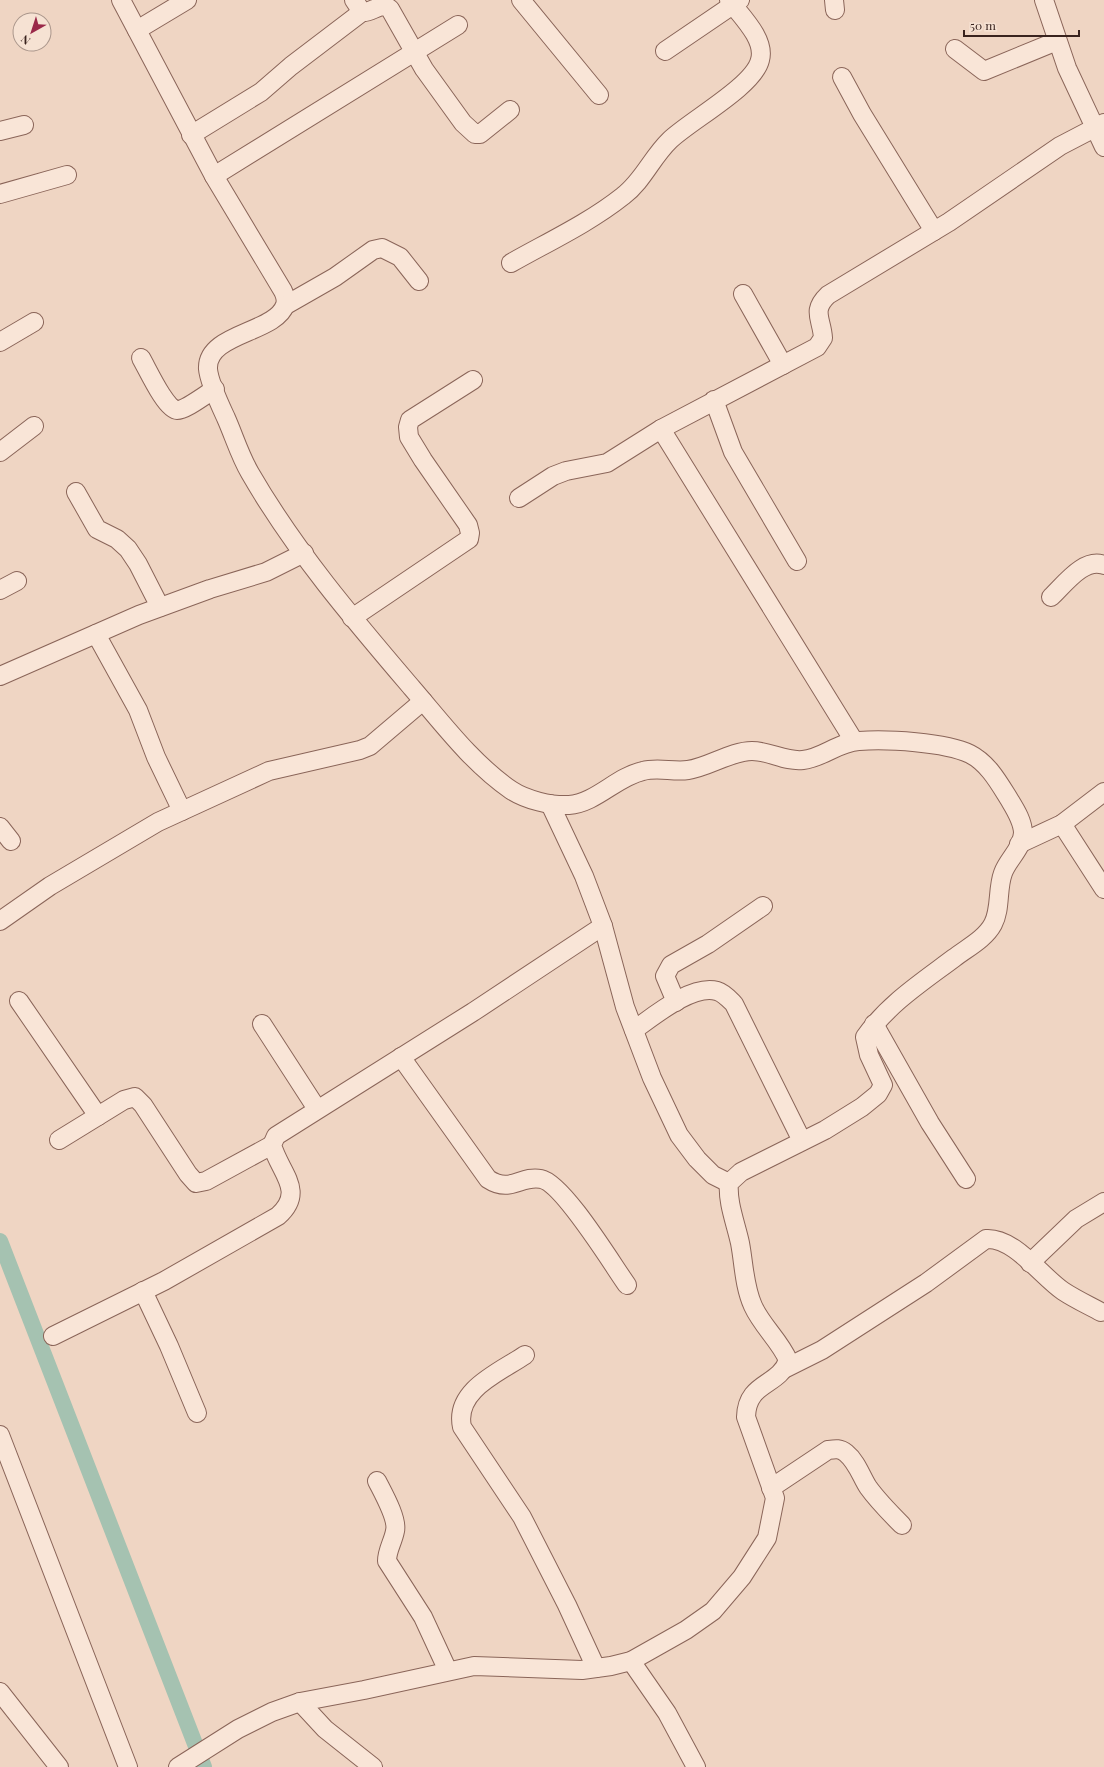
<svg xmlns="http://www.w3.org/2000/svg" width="1104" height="1767" font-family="'Playfair Display',serif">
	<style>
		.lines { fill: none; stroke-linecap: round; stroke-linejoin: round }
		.canal { stroke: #a5c2b1; stroke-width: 16 }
		.minor-casing { stroke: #8a6559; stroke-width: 20 }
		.minor { stroke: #f9e5d7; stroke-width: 18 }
	</style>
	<rect width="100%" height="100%" fill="#efd5c3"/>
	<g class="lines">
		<path class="canal" d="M0,1241L204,1767"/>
		<g class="minor-casing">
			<g id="minor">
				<path d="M121,0L214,176L283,291C285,296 287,299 285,305C276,333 206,333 208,369C209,382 220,405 226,418C234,436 240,456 250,473C295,551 354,620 412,688C443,724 472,763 511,790C526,800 551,806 569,805C596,803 616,777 643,771C657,767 673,772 688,770C709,767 731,751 752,751C770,751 785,762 803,760C823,758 838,742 859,741C887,739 945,742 970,754C988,763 999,783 1009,799C1015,809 1023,821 1023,833C1022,849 1008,859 1003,873C997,889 1001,909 993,924C985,939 967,948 954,958C922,982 888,1004 865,1037L869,1055L883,1085L878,1094L862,1107L825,1130L741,1172L729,1183C727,1202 736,1224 740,1243C744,1264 744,1286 753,1306C762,1326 780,1341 788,1360C779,1387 747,1381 746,1417L775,1498L767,1538L742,1577L713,1611L686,1630L631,1661L611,1666L582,1670L474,1666L364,1690L300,1702L272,1712L238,1729L178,1767"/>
				<path d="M354,0L362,12C371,13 377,5 386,6L390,9L424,69L463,123L475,134H480L510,110"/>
				<path d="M521,0L599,95"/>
				<path d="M834,0L835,10"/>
				<path d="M1044,0L1067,68L1104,147"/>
				<path d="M137,30L187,0"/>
				<path d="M955,49L984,71L1057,41"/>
				<path d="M665,51L740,0"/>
				<path d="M842,77L862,114L934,231"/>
				<path d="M0,131L24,125"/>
				<path d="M191,135L261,92L291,66L362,12"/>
				<path d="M214,176L458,25"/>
				<path d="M0,194L67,175"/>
				<path d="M511,263C548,242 589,223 623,196C643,181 652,157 670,140C691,120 754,86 760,60C766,39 740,15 729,0"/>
				<path d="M743,294L783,365"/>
				<path d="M286,305L335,277L373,250L382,248L400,257L419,281"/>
				<path d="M0,342L34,322"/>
				<path d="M141,358C147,368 166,410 177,410C186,410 206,394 215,389"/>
				<path d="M714,400L733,452L797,561"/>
				<path d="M0,452L34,426"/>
				<path d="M76,492L97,529L117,539L128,549L138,564L160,607"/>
				<path d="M519,498L553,476L566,471L607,463L661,429"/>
				<path d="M0,590L17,581"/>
				<path d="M1051,597C1064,585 1084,557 1104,565"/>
				<path d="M352,618L469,539L470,533L468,525L423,460L409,437L408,427L410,420L473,380"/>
				<path d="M96,634L138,710L156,757L182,811"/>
				<path d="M0,676L139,615L210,589L266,572L304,553"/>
				<path d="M854,741L661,429L817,347L823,338C822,319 811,311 828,295L949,222L1060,146L1104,123"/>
				<path d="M550,804L584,876L603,926L625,1007L652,1078L679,1135L697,1159L713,1175L729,1183"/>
				<path d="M1062,824L1104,889"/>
				<path d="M0,827L11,841"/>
				<path d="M1019,844L1062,824L1104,792"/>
				<path d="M0,921L50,886L158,822L269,771L360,750L370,746L423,701"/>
				<path d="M19,1001L98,1116"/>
				<path d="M676,1002L665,976L671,965L708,944L763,906"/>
				<path d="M262,1024L317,1109"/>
				<path d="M874,1024L930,1123L966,1179"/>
				<path d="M634,1030C654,1016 692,984 717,991C724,993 729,999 734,1004L802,1141"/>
				<path d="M401,1057L488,1179C511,1194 520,1175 541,1179C563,1183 612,1264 627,1285"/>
				<path d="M59,1140L124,1100L135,1097L143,1105L188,1174L196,1183L206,1181L272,1145"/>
				<path d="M1030,1263L1076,1219L1104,1202"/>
				<path d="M143,1291L169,1346L197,1413"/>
				<path d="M53,1336L164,1281L278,1216C306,1191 280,1173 272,1145L276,1136L473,1012L603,926"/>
				<path d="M525,1355C500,1372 454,1390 462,1427L522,1517L567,1605L596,1668"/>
				<path d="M786,1368L822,1350L926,1283L986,1239C1014,1237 1041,1276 1063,1291C1075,1299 1088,1305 1101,1312"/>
				<path d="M0,1435L128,1767"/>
				<path d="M377,1481C383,1493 398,1519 395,1531C393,1542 387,1550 387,1561L423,1617L448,1671"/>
				<path d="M771,1488L828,1450C835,1449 840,1448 846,1453C857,1462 861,1476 868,1487C878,1501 890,1513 902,1525"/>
				<path d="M631,1661L667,1713L696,1767"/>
				<path d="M0,1692L59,1767"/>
				<path d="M300,1702L325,1729L373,1767"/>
			</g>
		</g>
		<use href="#minor" class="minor"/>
	</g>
	<g transform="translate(32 32) rotate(219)"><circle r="19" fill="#f6e2d3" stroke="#aa968b"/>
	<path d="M0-3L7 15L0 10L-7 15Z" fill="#9a2849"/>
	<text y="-6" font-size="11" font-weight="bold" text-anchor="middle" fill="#39231e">N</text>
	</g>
	<path d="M964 30v6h115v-6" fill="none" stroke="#39231e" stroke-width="2"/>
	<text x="970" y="30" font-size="12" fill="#39231e" stroke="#f6e2d3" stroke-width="3" paint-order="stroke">50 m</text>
</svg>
